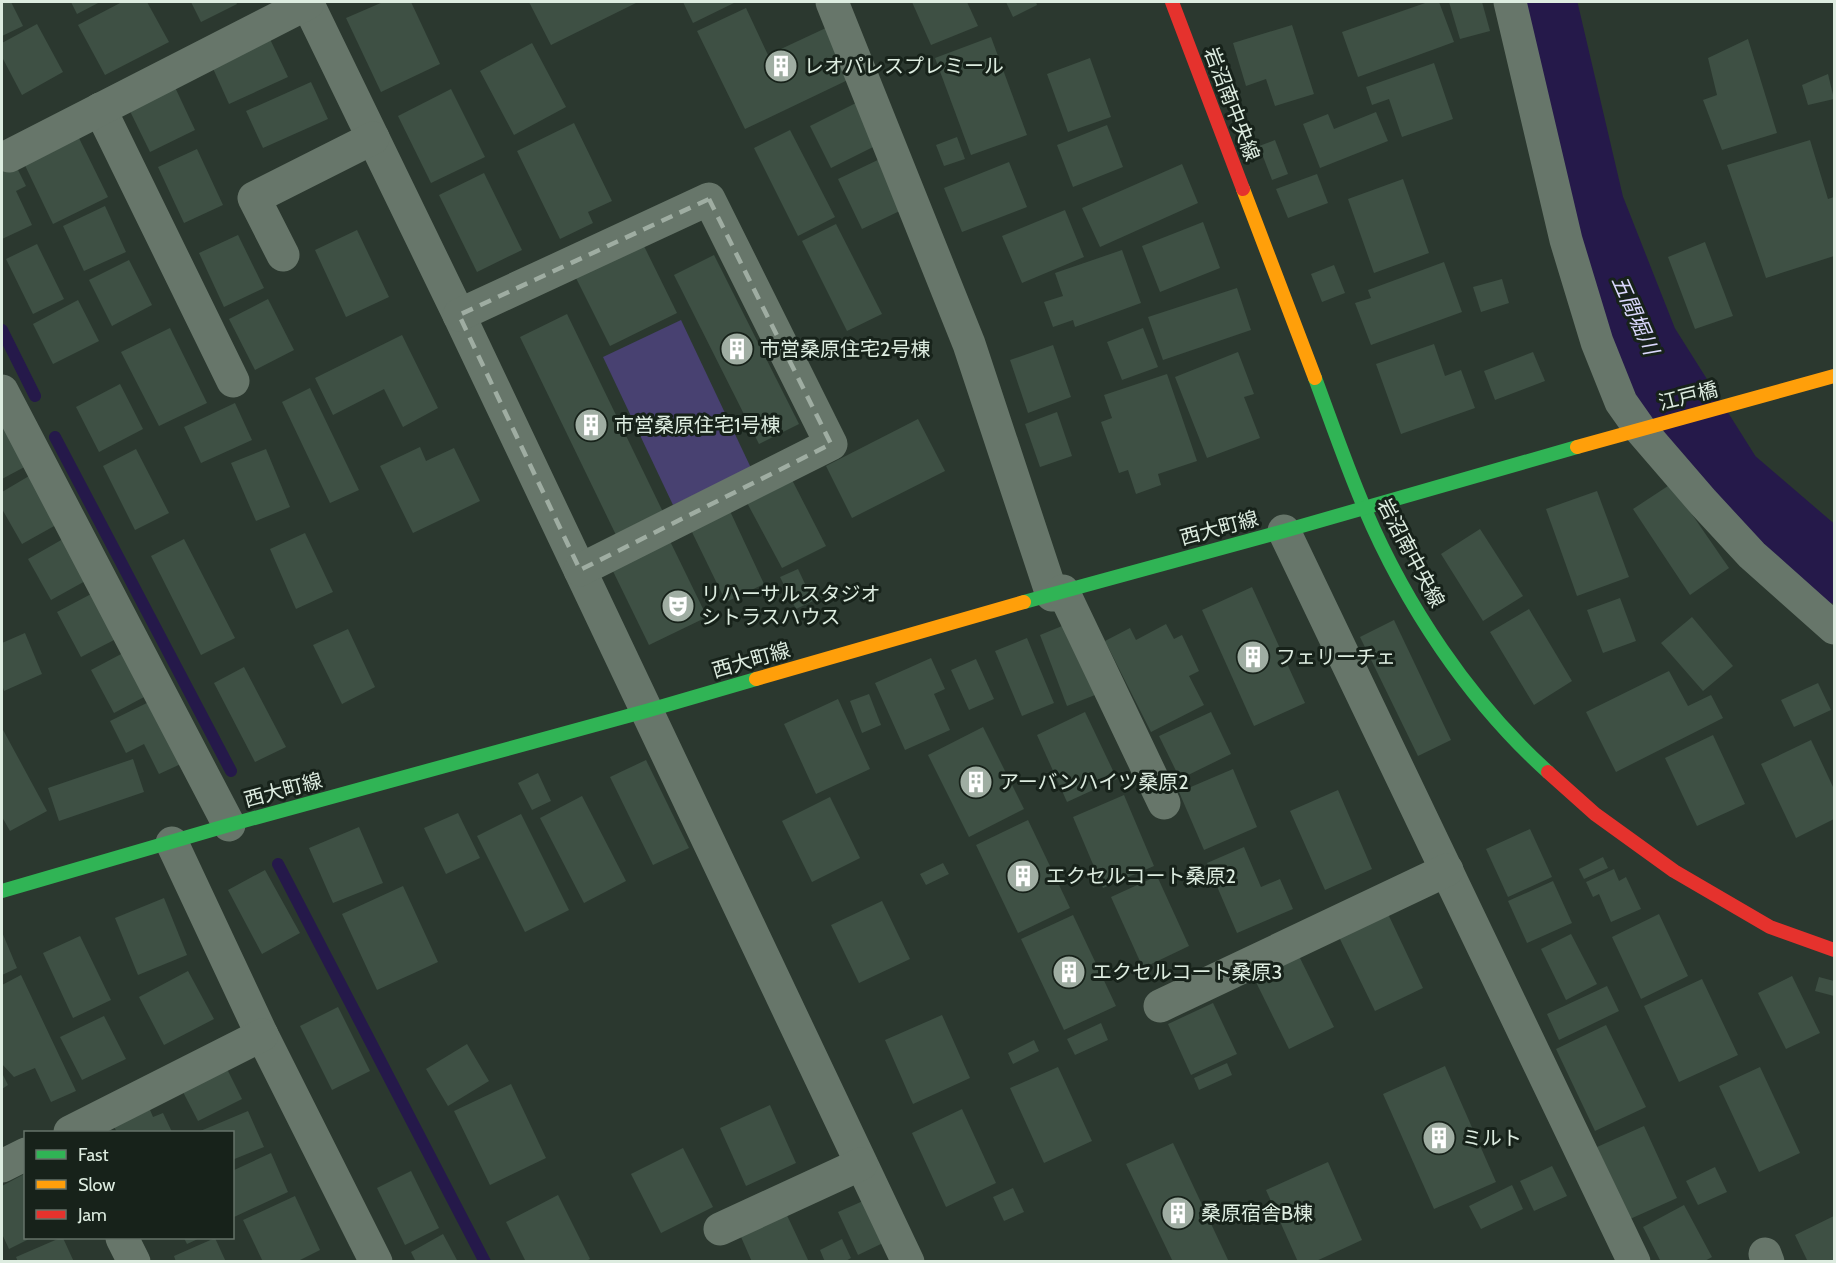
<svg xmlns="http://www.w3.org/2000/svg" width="1836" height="1263" font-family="Cabin,'Noto Sans JP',sans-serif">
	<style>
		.green { fill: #484171 }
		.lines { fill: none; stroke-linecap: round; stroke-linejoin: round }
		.stream { stroke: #25194a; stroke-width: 12 }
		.river { stroke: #25194a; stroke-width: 69 }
		.building { fill: #3e5044 }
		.street { stroke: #67766a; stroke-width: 33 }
		.fast { stroke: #30b455; stroke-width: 14 }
		.slow { stroke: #ff9f0a; stroke-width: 14 }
		.jam { stroke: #e5322d; stroke-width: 14 }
		.marked { fill: none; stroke: #9fada2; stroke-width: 4.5; stroke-dasharray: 12 8; stroke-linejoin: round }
		.labels { text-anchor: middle; stroke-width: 6; stroke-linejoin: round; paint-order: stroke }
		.poi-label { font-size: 20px; fill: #ddece0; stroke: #17221a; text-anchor: start }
		.street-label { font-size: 20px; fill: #ddece0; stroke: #17221a }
		.water-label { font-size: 21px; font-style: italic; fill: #dbd8fd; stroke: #17221a }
	</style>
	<rect width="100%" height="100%" fill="#2b382f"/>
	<path class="green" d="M681,320L751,468L673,505L603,357Z"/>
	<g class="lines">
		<g class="stream">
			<path d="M2,330L35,396"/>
			<path d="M55,437L231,771"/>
			<path d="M278,864L485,1262"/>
		</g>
		<path class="river" d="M1542,2L1590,207L1644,344L1729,479L1834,569"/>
	</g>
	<g class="building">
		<path d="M2,2H11L23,26L2,36Z"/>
		<path d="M71,2H100L77,14Z"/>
		<path d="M122,2H147L169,42L105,75L78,25Z"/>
		<path d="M191,2H236L237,4L201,22Z"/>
		<path d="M383,2H411L440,64L381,92L346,18Z"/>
		<path d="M529,2H638L551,45Z"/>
		<path d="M683,2H736L693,23Z"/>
		<path d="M912,2H967L978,26L931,45Z"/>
		<path d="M1006,2H1036L1037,5L1013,17Z"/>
		<path d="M1428,2H1439L1454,42L1358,77L1342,32Z"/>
		<path d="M1449,2H1482L1490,31L1460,39Z"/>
		<path d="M746,8L768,55L828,27L852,78L745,129L697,31Z"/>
		<path d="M37,24L63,72L22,95L2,57V43Z"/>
		<path d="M1292,25L1314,94L1275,106L1266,79L1246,86L1233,43Z"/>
		<path d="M269,37L288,77L229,104L211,64Z"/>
		<path d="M991,37L1027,135L971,155L935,58Z"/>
		<path d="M1748,39L1777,133L1722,150L1703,100L1717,95L1708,58Z"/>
		<path d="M532,43L566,107L514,135L480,71Z"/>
		<path d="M1090,58L1111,117L1068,132L1047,74Z"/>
		<path d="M1434,63L1453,119L1402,137L1389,99L1372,105L1366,87Z"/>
		<path d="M1828,74L1834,99L1808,105L1802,85Z"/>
		<path d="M311,82L328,119L263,148L246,111Z"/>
		<path d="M173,83L195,130L150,152L127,105Z"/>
		<path d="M451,89L485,157L431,183L398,116Z"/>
		<path d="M856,103L877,145L831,168L810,126Z"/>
		<path d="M1376,112L1388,141L1320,168L1303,124L1328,114L1334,129Z"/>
		<path d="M574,123L612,201L588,212L593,223L560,239L517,151Z"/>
		<path d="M1107,125L1123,167L1073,187L1057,145Z"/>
		<path d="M75,130L108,197L53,224L21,157Z"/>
		<path d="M790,130L835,217L798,236L754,148Z"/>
		<path d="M957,137L965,159L944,166L936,145Z"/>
		<path d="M1275,140L1288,174L1272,180L1259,146Z"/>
		<path d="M1810,140L1828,199L1834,197V256L1766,278L1727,165Z"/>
		<path d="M197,149L223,205L184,223L158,167Z"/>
		<path d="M882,158L906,208L862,229L838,179Z"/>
		<path d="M1009,162L1027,207L962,232L944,188Z"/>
		<path d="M15,164L26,186L16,191L32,225L2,239V171Z"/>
		<path d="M1182,164L1198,203L1100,247L1082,208Z"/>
		<path d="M484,173L522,250L477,272L439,195Z"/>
		<path d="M1317,174L1328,203L1288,218L1276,189Z"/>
		<path d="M1403,179L1429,253L1374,273L1348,199Z"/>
		<path d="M105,206L126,252L84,271L63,226Z"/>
		<path d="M1065,210L1084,257L1022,283L1002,236Z"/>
		<path d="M1203,222L1220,268L1160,292L1142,246Z"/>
		<path d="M836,224L882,314L847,331L802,241Z"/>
		<path d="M357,230L389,297L346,317L315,250Z"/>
		<path d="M238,235L264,288L224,307L199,253Z"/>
		<path d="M642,242L677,313L610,346L575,276Z"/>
		<path d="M1705,242L1733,316L1695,329L1668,257Z"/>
		<path d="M37,244L64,299L33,314L6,259Z"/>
		<path d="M1122,250L1141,303L1075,327L1073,320L1053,327L1044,302L1063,296L1055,273Z"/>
		<path d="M714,255L799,424L759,444L674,275Z"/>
		<path d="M129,260L152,305L112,326L89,280Z"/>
		<path d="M1444,262L1462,312L1371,345L1355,303L1371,298L1368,290Z"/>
		<path d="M1334,265L1345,293L1322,302L1311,274Z"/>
		<path d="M1502,279L1509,303L1481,312L1473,287Z"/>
		<path d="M1237,288L1251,330L1163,360L1148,317Z"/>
		<path d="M268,299L294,350L255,370L229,319Z"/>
		<path d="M78,300L99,341L53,364L33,324Z"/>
		<path d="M567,314L663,512L616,535L520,337Z"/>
		<path d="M170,328L207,403L159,426L121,352Z"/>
		<path d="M1143,328L1158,367L1122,380L1107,342Z"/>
		<path d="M402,335L438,408L403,427L384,389L333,415L315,378Z"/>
		<path d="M1434,344L1445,376L1461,370L1475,408L1401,434L1376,364Z"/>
		<path d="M1053,345L1071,397L1028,413L1010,360Z"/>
		<path d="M1238,352L1254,394L1244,397L1260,438L1207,458L1175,377Z"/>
		<path d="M1533,352L1545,381L1495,400L1484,371Z"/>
		<path d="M1167,374L1197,461L1158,474L1161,485L1136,494L1128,470L1119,473L1101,422L1112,418L1104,395Z"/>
		<path d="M120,384L143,429L99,452L76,407Z"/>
		<path d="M310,388L359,490L330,503L282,402Z"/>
		<path d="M235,403L252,440L201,463L184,427Z"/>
		<path d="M1057,412L1072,456L1040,467L1025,424Z"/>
		<path d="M918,419L945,471L852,518L826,466Z"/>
		<path d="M9,425L30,464L2,479V429Z"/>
		<path d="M420,447L426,461L454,448L480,501L413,533L380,466Z"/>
		<path d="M136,449L169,513L135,530L103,466Z"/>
		<path d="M266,449L290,507L256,521L231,463Z"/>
		<path d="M29,476L56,525L22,544L2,509V492Z"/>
		<path d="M790,476L826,546L782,568L745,499Z"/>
		<path d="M1671,484L1729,568L1690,595L1633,509Z"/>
		<path d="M1597,491L1629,577L1577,596L1546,509Z"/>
		<path d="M729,509L764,584L726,602L690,528Z"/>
		<path d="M1480,529L1523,596L1483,621L1441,554Z"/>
		<path d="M305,533L333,592L296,609L270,549Z"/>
		<path d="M667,535L707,617L649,645L609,563Z"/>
		<path d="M63,539L87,580L51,600L28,559Z"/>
		<path d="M184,539L235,638L201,655L151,556Z"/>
		<path d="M798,569L813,601L796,609L780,577Z"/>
		<path d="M1252,587L1305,703L1254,726L1202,610Z"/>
		<path d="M93,593L116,639L81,657L57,612Z"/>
		<path d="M1620,598L1636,641L1603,653L1587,610Z"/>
		<path d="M1529,609L1572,681L1534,705L1490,632Z"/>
		<path d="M1692,617L1733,666L1703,691L1661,643Z"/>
		<path d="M1394,620L1451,740L1418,756L1360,637Z"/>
		<path d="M1067,624L1095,695L1067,706L1040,635Z"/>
		<path d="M1166,624L1174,639L1182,635L1199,671L1189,676L1204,705L1151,732L1105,641L1130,628L1136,640Z"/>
		<path d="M348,629L375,687L342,704L313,645Z"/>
		<path d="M25,633L42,674L4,691L2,685V643Z"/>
		<path d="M1027,638L1054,703L1022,716L995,651Z"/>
		<path d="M123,653L146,696L114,713L91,670Z"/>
		<path d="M931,658L945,689L934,694L950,730L905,750L875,683Z"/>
		<path d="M976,659L994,699L969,710L951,670Z"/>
		<path d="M244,667L286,747L255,762L214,683Z"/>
		<path d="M1669,671L1688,706L1711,695L1723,718L1616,772L1586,712Z"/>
		<path d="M1818,683L1831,710L1794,727L1781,700Z"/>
		<path d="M869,694L881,725L862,733L850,701Z"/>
		<path d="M838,699L870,769L816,794L784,724Z"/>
		<path d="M153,700L183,763L159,774L144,744L126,753L110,721Z"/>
		<path d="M1085,712L1117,779L1067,802L1037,735Z"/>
		<path d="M1211,712L1231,754L1180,779L1159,736Z"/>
		<path d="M983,727L1024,809L969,837L928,755Z"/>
		<path d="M2,728L47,811L10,831L2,817Z"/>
		<path d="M1713,735L1745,804L1697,826L1665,758Z"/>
		<path d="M1811,740L1834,789V819L1796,838L1761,764Z"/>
		<path d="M133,759L144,792L59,821L48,788Z"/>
		<path d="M646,760L689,848L653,865L610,777Z"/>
		<path d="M1233,769L1257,827L1204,850L1179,792Z"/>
		<path d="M538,773L551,801L532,810L518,783Z"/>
		<path d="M1338,790L1372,869L1325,890L1290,811Z"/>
		<path d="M1124,795L1154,866L1103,888L1073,817Z"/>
		<path d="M582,796L626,881L584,903L540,818Z"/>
		<path d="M830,797L860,858L812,882L782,821Z"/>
		<path d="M458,813L480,858L446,874L424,828Z"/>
		<path d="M521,814L569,910L525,932L477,836Z"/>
		<path d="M1028,820L1070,908L1018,933L976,845Z"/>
		<path d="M359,827L383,883L333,903L309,848Z"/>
		<path d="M1530,829L1552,877L1508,897L1486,849Z"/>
		<path d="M1244,847L1261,887L1280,879L1293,909L1237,933L1207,863Z"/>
		<path d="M1603,857L1608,868L1584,879L1579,869Z"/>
		<path d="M943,863L949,874L926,885L920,874Z"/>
		<path d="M1614,869L1619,881L1626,877L1641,909L1611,922L1599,894L1593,897L1586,882Z"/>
		<path d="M265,870L300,933L262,954L228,890Z"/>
		<path d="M1157,876L1189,946L1143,968L1111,897Z"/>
		<path d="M1553,881L1572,923L1527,943L1508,901Z"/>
		<path d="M403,886L438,962L377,990L342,914Z"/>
		<path d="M164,898L187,955L138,975L115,918Z"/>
		<path d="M882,901L910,959L859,983L831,925Z"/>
		<path d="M1388,914L1423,988L1375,1011L1339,937Z"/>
		<path d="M1659,914L1688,976L1641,999L1612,937Z"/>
		<path d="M1073,915L1116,1006L1064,1030L1021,939Z"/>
		<path d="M2,932L17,968L2,975Z"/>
		<path d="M1571,934L1597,984L1566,1000L1541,949Z"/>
		<path d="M80,936L111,1000L73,1018L43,953Z"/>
		<path d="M1295,948L1334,1027L1289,1049L1250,970Z"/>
		<path d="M188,971L214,1019L164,1045L139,997Z"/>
		<path d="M21,975L76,1091L51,1102L35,1068L14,1077L2,1064V985Z"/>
		<path d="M1792,976L1820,1033L1786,1049L1758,993Z"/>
		<path d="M1819,977L1834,981V996L1815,991Z"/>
		<path d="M1702,979L1738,1055L1679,1082L1644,1006Z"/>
		<path d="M1607,986L1619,1011L1559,1040L1547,1014Z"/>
		<path d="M1213,1003L1237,1054L1191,1075L1168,1024Z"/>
		<path d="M338,1007L370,1071L332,1090L300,1026Z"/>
		<path d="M942,1015L970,1078L913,1104L885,1040Z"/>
		<path d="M104,1016L126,1059L82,1080L60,1037Z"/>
		<path d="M1101,1023L1108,1040L1075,1055L1067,1039Z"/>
		<path d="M1606,1025L1646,1107L1595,1131L1556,1049Z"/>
		<path d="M1034,1040L1039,1051L1013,1064L1008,1053Z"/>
		<path d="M467,1044L489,1081L448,1106L426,1069Z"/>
		<path d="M1227,1063L1232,1075L1199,1090L1194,1078Z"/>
		<path d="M1445,1066L1496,1182L1434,1209L1383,1094Z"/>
		<path d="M1058,1067L1092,1141L1044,1163L1010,1088Z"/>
		<path d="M1760,1067L1800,1153L1759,1172L1719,1086Z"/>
		<path d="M227,1069L242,1099L198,1121L183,1092Z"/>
		<path d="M2,1073L8,1085L2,1089Z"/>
		<path d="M511,1084L546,1158L490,1185L454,1111Z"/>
		<path d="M148,1105L153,1117L163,1113L172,1132H117L111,1122Z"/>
		<path d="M770,1105L796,1163L746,1186L720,1128Z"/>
		<path d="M962,1109L996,1183L946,1207L912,1133Z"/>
		<path d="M248,1111L264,1147L232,1160V1132H198Z"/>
		<path d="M1644,1126L1677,1198L1630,1219L1597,1147Z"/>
		<path d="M1173,1143L1229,1262H1173L1126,1164Z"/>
		<path d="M683,1148L713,1207L661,1233L631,1174Z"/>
		<path d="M271,1153L288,1192L234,1217L232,1213V1171Z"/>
		<path d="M1328,1162L1362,1240L1314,1262H1298L1266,1190Z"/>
		<path d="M1552,1166L1567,1196L1534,1211L1520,1181Z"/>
		<path d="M1715,1167L1727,1192L1698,1205L1686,1181Z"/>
		<path d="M411,1171L439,1228L405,1245L377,1188Z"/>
		<path d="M26,1173V1238H31L9,1249L2,1234V1186Z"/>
		<path d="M1512,1185L1523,1209L1481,1229L1469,1206Z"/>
		<path d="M1013,1188L1024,1212L1004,1221L993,1197Z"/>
		<path d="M558,1195L590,1259L585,1262H526L506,1222Z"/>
		<path d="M295,1196L320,1250L296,1262H263L243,1220Z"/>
		<path d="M863,1201L883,1243L858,1255L838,1212Z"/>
		<path d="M1684,1205L1712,1257L1703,1262H1661L1643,1227Z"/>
		<path d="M784,1209L809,1262H752L738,1230Z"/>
		<path d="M1834,1216V1262H1808L1795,1235Z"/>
		<path d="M443,1234L458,1262H416L411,1252Z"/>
		<path d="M60,1238H63L74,1262H18L16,1257Z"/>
		<path d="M184,1238H200L187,1244Z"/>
		<path d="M215,1238L226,1262H176L174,1256Z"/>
		<path d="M842,1239L851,1258L844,1262H825L820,1250Z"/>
	</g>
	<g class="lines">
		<g class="street">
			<path d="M307,2L459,315L908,1262"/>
			<path d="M832,2L969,344L1052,595"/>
			<path d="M1510,2L1566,240L1597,342L1621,402L1640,429L1703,502L1752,555L1834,628"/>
			<path d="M100,109L233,381"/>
			<path d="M9,156L308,3"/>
			<path d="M283,255L254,198L373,138"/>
			<path d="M459,315L709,199L831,444L580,570"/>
			<path d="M2,391L229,825"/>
			<path d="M1284,531L1634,1262"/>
			<path d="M1063,591L1164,803"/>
			<path d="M172,843L262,1035L376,1262"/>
			<path d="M1160,1006L1447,870"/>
			<path d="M70,1132L262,1035"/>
			<path d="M2,1166L26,1154"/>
			<path d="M720,1229L861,1164"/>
			<path d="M122,1238L134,1262"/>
			<path d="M1765,1254L1768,1262"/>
		</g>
		<g class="fast">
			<path d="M1315,378C1331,421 1346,465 1364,507C1405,604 1469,701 1548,772"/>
			<path d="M1024,602L1284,531L1577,447"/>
			<path d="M2,891L229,825L646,711L756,679"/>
		</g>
		<g class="slow">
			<path d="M1243,189L1315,378"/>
			<path d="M1577,447L1834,376"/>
			<path d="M756,679L1024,602"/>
		</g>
		<g class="jam">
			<path d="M1172,2L1243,189"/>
			<path d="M1548,772L1595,814L1674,871L1770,927L1834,950"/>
		</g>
	</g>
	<path class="marked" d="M709,199L831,444L580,570L459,315Z"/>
	<defs>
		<g id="building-disc" transform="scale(1.725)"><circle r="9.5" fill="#9fada2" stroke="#17221a"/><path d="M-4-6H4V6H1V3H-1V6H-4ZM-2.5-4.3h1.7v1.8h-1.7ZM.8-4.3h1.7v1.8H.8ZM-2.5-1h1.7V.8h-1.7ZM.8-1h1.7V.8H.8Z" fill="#fff"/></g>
		<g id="theatre-disc" transform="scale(1.725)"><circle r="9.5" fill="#9fada2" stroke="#17221a"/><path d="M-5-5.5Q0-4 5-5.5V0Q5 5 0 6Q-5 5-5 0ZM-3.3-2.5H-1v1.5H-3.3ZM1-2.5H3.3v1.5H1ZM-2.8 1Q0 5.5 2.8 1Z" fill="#fff"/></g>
	</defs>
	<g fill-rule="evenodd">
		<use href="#building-disc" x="781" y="66"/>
		<use href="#building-disc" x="737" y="349"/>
		<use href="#building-disc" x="591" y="425"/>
		<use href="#theatre-disc" x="678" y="606"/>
		<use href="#building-disc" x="1253" y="657"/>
		<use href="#building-disc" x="976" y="782"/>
		<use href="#building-disc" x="1023" y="876"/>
		<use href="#building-disc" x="1069" y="972"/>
		<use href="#building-disc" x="1439" y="1138"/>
		<use href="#building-disc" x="1178" y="1213"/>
	</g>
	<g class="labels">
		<g class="poi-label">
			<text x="804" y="73">レオパレスプレミール</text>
			<text x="760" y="356">市営桑原住宅2号棟</text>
			<text x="614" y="432">市営桑原住宅1号棟</text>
			<text x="701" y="601">リハーサルスタジオ<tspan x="701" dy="23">シトラスハウス</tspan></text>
			<text x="1276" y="664">フェリーチェ</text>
			<text x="999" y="789">アーバンハイツ桑原2</text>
			<text x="1046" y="883">エクセルコート桑原2</text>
			<text x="1092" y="979">エクセルコート桑原3</text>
			<text x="1462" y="1145">ミルト</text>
			<text x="1201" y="1220">桑原宿舎B棟</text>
		</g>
		<g class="street-label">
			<text transform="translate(1232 104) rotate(69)" y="7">岩沼南中央線</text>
			<text transform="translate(1688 396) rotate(-14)" y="7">江戸橋</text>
			<text transform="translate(1219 528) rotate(-15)" y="7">西大町線</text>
			<text transform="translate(1411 553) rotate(62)" y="7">岩沼南中央線</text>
			<text transform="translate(751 660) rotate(-16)" y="7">西大町線</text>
			<text transform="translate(283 790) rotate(-15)" y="7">西大町線</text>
		</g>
		<g class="water-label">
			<text transform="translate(1635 315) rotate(66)" y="7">五間堀川</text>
		</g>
	</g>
	<rect width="1836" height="1263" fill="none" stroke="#ddece0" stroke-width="6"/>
	<rect x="24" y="1131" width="210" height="108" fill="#17221a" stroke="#667369" stroke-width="1.5"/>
	<rect x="36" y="1150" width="30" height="9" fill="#30b455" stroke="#667369" stroke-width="1.5"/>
	<text x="78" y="1161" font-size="18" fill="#ddece0">Fast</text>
	<rect x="36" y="1180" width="30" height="9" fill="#ff9f0a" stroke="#667369" stroke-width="1.5"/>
	<text x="78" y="1191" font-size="18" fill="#ddece0">Slow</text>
	<rect x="36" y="1210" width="30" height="9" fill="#e5322d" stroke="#667369" stroke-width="1.5"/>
	<text x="78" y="1221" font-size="18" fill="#ddece0">Jam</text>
</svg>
